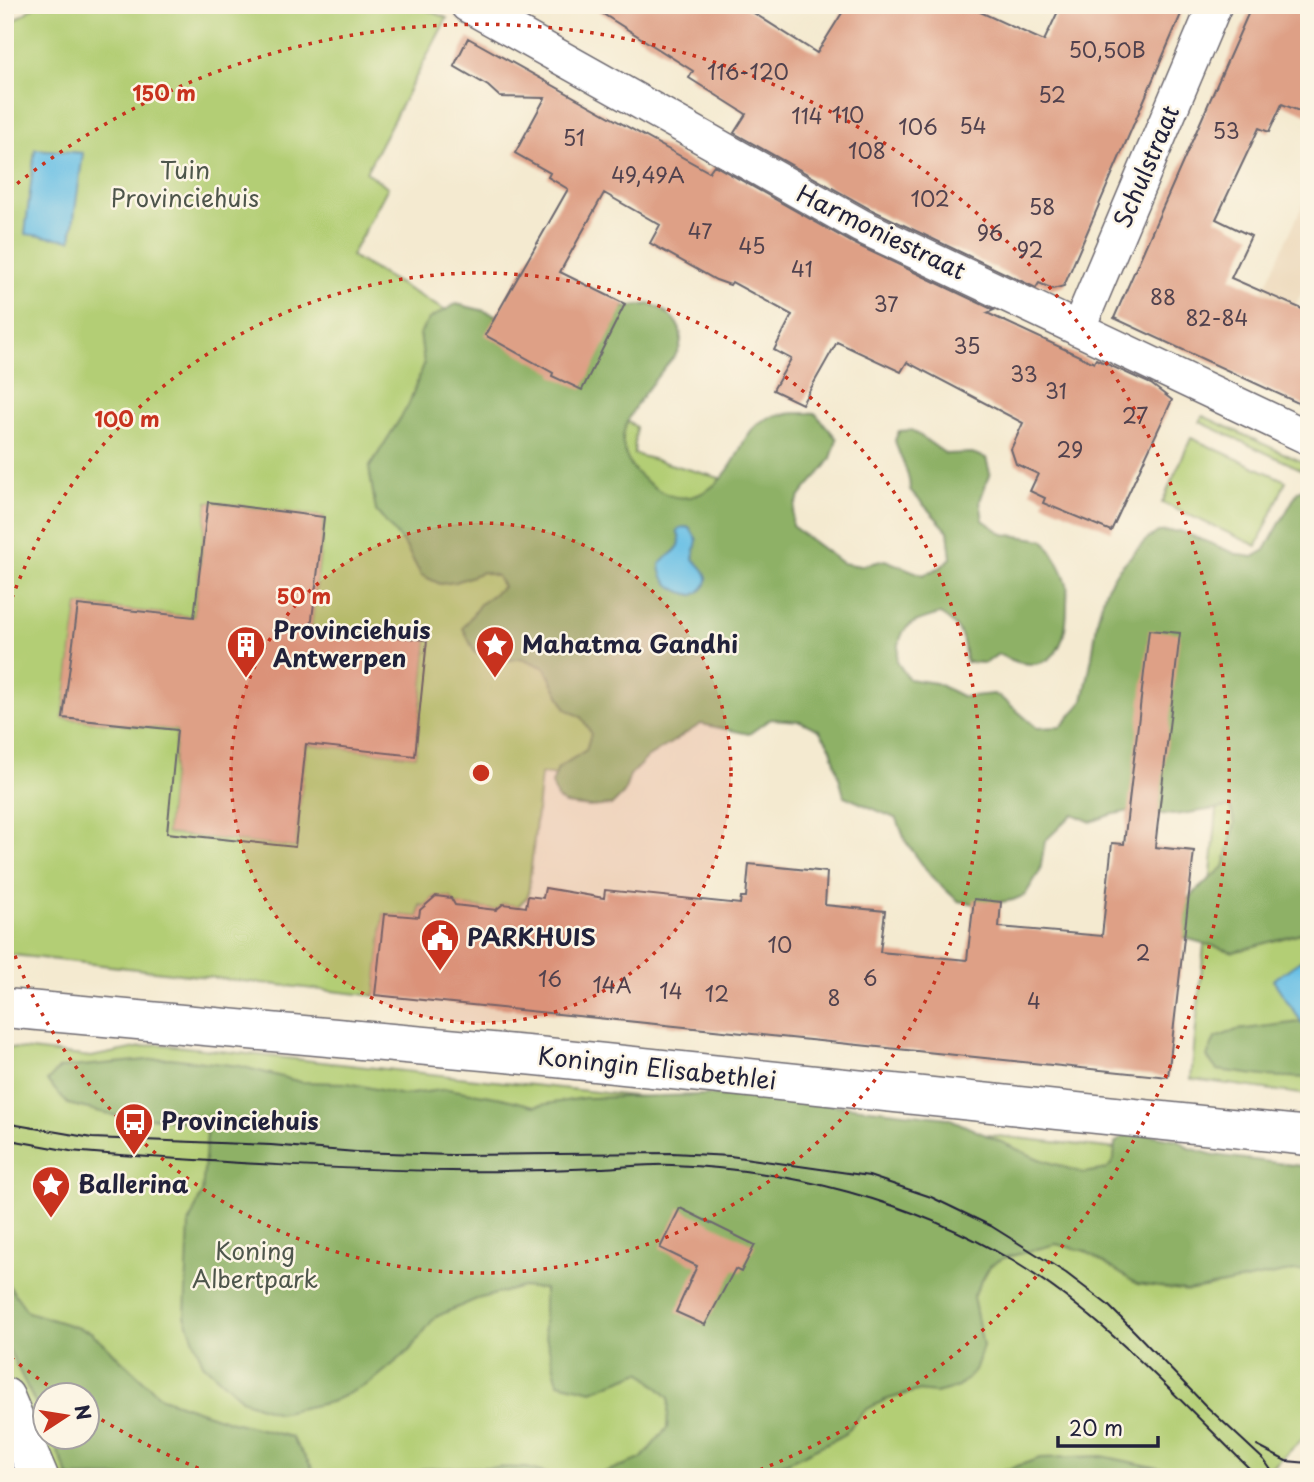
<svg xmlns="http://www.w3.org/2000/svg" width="1314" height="1482" viewBox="0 0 1314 1482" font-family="'Playpen Sans',sans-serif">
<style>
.built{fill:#ecd8ba}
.green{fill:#b3ce74;stroke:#6a7858;stroke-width:2;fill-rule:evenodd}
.forest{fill:#8eb166;stroke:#586a50;stroke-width:2}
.water{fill:#68bfe5;stroke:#457090;stroke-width:2}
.building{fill:#dea086}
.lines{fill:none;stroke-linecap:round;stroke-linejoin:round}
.minor-casing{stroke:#6c686f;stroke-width:36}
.secondary-casing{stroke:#6c686f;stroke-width:41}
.minor{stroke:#fff;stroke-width:33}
.secondary{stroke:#fff;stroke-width:38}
.tram{stroke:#22223b;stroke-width:2}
.ring{fill:none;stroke:#c8321e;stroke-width:3.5;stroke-dasharray:3.5 7}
.labels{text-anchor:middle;stroke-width:5;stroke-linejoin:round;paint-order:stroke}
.number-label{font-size:21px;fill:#51424e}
.street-label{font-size:24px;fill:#22223b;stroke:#fcf5e5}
.park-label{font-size:24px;fill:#4e564c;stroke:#fcf5e5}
.poi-label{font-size:24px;font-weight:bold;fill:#22223b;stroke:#fcf5e5;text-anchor:start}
.centre{fill:#c8321e;stroke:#fcf5e5;stroke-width:3.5}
.ring-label{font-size:21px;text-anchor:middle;font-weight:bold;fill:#c8321e;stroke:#fcf5e5;stroke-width:5;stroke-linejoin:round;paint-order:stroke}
</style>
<rect width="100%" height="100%" fill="#fcf5e5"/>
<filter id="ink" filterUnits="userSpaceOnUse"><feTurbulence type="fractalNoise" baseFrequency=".0143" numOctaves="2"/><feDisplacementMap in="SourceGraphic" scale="14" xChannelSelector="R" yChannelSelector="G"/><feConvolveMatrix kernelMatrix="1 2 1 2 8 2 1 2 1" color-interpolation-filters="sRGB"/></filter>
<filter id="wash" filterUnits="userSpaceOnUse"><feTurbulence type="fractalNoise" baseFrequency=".00686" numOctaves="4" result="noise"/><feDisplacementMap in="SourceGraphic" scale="28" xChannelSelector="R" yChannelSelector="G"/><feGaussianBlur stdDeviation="1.57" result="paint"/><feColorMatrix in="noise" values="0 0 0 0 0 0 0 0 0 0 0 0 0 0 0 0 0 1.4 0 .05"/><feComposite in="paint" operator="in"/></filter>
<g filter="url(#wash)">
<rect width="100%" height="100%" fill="#f4ead0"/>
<path class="built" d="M1309 191V277L1294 308 1262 293Z"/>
<path class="green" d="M36 5H415L447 18 366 172 388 187 351 256 582 390 636 427 634 454 755 488 601 780 541 774 528 896 518 906 503 904 496 910 455 905 451 898 436 896 425 906 420 905 419 917 384 914 375 996 5 954V28ZM208 502 324 517 311 628 427 640 415 756 306 744 295 847 167 833 177 730 63 718 78 605 194 617Z
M1203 416 1309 465V473L1200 422Z
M1191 438 1286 481 1257 546 1162 503Z
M1309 496V1095L1191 1079 1239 585Z
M157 1044 1309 1170V1433L1262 1477H5V1047L91 1057ZM46 1394H88V1436H46Z"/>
<path class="forest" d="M456 304 481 310 510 320 651 304C669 312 687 326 679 349 677 354 670 361 666 366 651 385 620 419 623 444 627 467 639 477 657 489 687 509 715 491 732 464 741 451 744 435 758 424 773 412 797 413 815 413L837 439C835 445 833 454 830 460 814 485 791 494 792 526L842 563 861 566 885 560 923 575 941 567 951 558 948 531 910 490C910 470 899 458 895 440L899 431 912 430 946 454 972 453 986 458 990 473 980 501 983 520 1003 534 1044 540C1053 553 1063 568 1067 584 1068 590 1067 598 1067 605 1067 655 1046 679 998 654L986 663 966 662C964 638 962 627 940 614 905 624 900 625 897 662L909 679 936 683 963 697 994 694 1007 702 1037 728 1061 727 1083 701 1092 657 1098 617 1106 589 1117 571 1145 541 1158 532 1180 531 1239 555 1253 557 1265 550 1298 491 1309 486V926L1304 932 1234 952 1178 936 1177 914 1197 890 1224 867 1235 823 1230 807 1174 815 1150 813 1140 809 1110 815 1091 822 1073 814 1045 841 1040 871 1025 895 1013 900 983 905 958 901 931 876 906 842 897 819 844 796 831 748 819 730 800 721 770 719 749 734 701 724 647 758 630 775 624 793 612 805 590 807 565 804 557 798 552 784 558 768 586 750 591 733 581 717 566 709 545 668 522 658 499 662 475 653 463 628 480 604 503 587 497 576 483 572 456 582 440 584 421 575 405 545 376 511 369 468 408 406 424 364 420 333 429 319Z
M1309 1021V1078L1263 1076 1217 1070 1207 1057 1215 1038 1237 1030Z
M169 1058 240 1066 301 1082 348 1083 403 1095 448 1089 502 1098 534 1106 584 1098 740 1094 948 1118 1039 1159 1083 1173 1107 1169 1114 1160 1115 1143 1130 1131 1179 1140 1189 1148 1214 1155 1309 1167V1270L1285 1272 1188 1291 1137 1284 1085 1251 1056 1244 1004 1258 990 1266 973 1297 983 1346 975 1371 958 1387 936 1393 916 1391 885 1400 865 1410 844 1435 788 1462 743 1477H591L641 1459 667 1428 669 1398 641 1372 592 1391 558 1383 544 1329V1289L523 1287 477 1299 435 1317 410 1350 370 1383 331 1402 278 1413 244 1401 203 1364 185 1316 189 1223 202 1193 207 1134 197 1124 159 1118 117 1116 68 1104 47 1081 60 1068Z
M5 1280 28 1312 91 1332 162 1398 229 1421 291 1437 319 1477H69L51 1437 88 1436V1394H46L45 1423 5 1342Z
M1102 1456 1168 1470 1186 1477H986L1040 1458Z
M474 1467 527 1468 558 1477H413L421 1469Z"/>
<path class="water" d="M35 149 83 153 71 240 25 234Z
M685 527 690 528 697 540 693 559C708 572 715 583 694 595 676 593 660 582 660 564 669 552 687 550 677 531L680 528Z
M1309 955V1033L1273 980Z"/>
<g id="blocks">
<path class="building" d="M589 5H741L817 53 847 5H965L1044 41 1061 5H1185L1064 286 1053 289 1039 283 1036 288 870 209 734 133 746 114 689 78 693 71Z
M1252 5H1309V115L1282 104 1269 132 1259 128 1216 219 1251 236 1231 278 1309 312V408L1114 318Z
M468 38 709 172 714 165 853 243 994 310 987 313 1094 363 1096 359 1151 384 1172 400 1111 531 1043 503 1045 498 1030 491 1038 474 1016 464 1011 449 1023 423 907 362 901 372 837 342 802 404 773 390 791 359 774 350 792 315 732 282 730 285 716 280 650 243 660 225 604 193 560 272 625 304 582 390 552 376 553 373 485 335 568 189 548 177 550 173 515 153 545 98 500 97 488 86 454 66Z
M208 502 324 517 311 628 427 640 415 756 306 744 295 847 167 833 177 730 63 718 78 605 194 617Z
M1149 630 1180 633 1155 847 1194 851 1168 1077 375 995 384 914 419 917 420 910 436 896 451 898 455 905 496 910 503 904 526 907 528 896 543 898 545 888 604 898 605 890 740 904 741 897H746L749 864 827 872 825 905 885 911 880 952 967 960 974 899 1001 902 999 927 1102 936 1112 843 1124 844Z
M680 1208 755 1245 741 1272 735 1269 705 1325 676 1312 697 1266 660 1248Z"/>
</g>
</g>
<g filter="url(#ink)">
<use href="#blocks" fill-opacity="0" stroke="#6c686f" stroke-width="2"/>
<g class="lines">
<g class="minor-casing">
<path id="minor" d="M467 5 861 226 1309 438
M1078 329 1215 5"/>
</g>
<g class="secondary-casing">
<path id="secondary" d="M5 1008 537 1056 1309 1136
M5 1397 39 1477"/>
</g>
<use href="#minor" class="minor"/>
<use href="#secondary" class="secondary"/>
<path class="tram" d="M5 1123 92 1138 271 1145 356 1152 451 1155 672 1153 730 1156 869 1176 931 1197 991 1226 1066 1273 1108 1305 1135 1332 1205 1405 1264 1460 1276 1477
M5 1139 70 1151 107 1154C221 1162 337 1170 452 1171 502 1172 552 1170 603 1168 625 1167 649 1164 672 1165 789 1169 912 1201 1013 1261 1107 1318 1180 1401 1258 1477
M1257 1446 1286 1461 1309 1463"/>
</g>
</g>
<circle cx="481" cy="773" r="250" fill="#c8321e" fill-opacity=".12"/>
<g class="ring">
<circle cx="481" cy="773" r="250"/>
<path d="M5 618A500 500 0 1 1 5 928"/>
<path d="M218 1476A750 750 0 0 1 89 1412M56 1391A750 750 0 0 1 9 1356M9 190A750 750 0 1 1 744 1476"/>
</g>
<defs>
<g id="building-pin" transform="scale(2.0125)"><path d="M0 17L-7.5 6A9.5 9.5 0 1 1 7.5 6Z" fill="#c8321e" stroke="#fcf5e5"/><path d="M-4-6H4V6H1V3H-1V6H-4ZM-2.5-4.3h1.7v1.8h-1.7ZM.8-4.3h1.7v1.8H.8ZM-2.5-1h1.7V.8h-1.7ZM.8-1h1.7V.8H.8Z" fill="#fff"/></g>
<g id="sight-pin" transform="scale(2.0125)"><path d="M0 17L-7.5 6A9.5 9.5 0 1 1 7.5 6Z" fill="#c8321e" stroke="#fcf5e5"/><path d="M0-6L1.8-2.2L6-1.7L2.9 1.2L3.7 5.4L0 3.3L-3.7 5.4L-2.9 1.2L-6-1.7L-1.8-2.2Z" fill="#fff"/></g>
<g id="civic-pin" transform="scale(2.0125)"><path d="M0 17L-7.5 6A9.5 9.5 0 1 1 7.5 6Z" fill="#c8321e" stroke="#fcf5e5"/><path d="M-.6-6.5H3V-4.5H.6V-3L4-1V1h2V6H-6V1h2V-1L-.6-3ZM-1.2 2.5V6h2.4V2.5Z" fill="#fff"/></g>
<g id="bus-pin" transform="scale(2.0125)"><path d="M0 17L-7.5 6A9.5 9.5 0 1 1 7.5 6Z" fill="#c8321e" stroke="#fcf5e5"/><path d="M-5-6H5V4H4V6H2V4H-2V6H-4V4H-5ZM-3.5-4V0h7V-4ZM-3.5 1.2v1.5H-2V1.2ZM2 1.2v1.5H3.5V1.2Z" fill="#fff"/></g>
</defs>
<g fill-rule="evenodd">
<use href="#building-pin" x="246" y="645"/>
<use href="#sight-pin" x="495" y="645"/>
<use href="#civic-pin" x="440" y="938"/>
<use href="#bus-pin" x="134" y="1122"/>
<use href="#sight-pin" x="51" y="1185"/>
</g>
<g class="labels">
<g class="number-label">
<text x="1107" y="58">50,50B</text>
<text x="748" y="80">116-120</text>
<text x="1052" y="103">52</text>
<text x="848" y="123">110</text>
<text x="807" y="124">114</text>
<text x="973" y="134">54</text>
<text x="918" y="135">106</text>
<text x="1226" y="139">53</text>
<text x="574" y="146">51</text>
<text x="867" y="159">108</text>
<text x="648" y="183">49,49A</text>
<text x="930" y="207">102</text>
<text x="1042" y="215">58</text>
<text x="700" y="239">47</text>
<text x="990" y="241">96</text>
<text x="752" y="254">45</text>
<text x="1030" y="258">92</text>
<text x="802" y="277">41</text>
<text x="1163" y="305">88</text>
<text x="886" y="312">37</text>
<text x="1217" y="326">82-84</text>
<text x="967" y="354">35</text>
<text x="1024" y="382">33</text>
<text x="1056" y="399">31</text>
<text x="1135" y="424">27</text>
<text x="1070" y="458">29</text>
<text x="780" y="953">10</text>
<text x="1143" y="961">2</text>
<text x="870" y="986">6</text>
<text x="550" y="987">16</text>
<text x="612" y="993">14A</text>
<text x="671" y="999">14</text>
<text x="717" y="1002">12</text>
<text x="834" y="1006">8</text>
<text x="1034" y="1009">4</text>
</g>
<g class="street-label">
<text transform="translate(1147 167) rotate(-67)" y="8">Schulstraat</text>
<text transform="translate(881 233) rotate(26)" y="8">Harmoniestraat</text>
<text transform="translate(657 1069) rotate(6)" y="8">Koningin Elisabethlei</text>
</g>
<g class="park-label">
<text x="185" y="179">Tuin<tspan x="185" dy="28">Provinciehuis</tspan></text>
<text x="255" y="1260">Koning<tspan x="255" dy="28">Albertpark</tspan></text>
</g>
<g class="poi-label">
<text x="273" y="639">Provinciehuis<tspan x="273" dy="28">Antwerpen</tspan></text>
<text x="522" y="653">Mahatma Gandhi</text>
<text x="467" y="946">PARKHUIS</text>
<text x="161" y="1130">Provinciehuis</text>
<text x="78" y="1193">Ballerina</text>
</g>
</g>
<circle cx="481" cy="773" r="10" class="centre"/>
<g class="ring-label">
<text x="164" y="101">150 m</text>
<text x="127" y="427">100 m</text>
<text x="304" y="604">50 m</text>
</g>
<rect width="1314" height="1482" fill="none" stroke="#fcf5e5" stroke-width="28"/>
<g transform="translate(66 1416) rotate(78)"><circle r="33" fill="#fcf5e5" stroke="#a5a1a1" stroke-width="2"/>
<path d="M0-5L12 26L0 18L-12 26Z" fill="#c8321e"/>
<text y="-10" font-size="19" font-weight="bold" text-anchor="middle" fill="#22223b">N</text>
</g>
<path d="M1058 1436v10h100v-10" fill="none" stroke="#22223b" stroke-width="3.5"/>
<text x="1069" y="1436" font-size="21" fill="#22223b" stroke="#fcf5e5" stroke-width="5" paint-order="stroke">20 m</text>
</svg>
